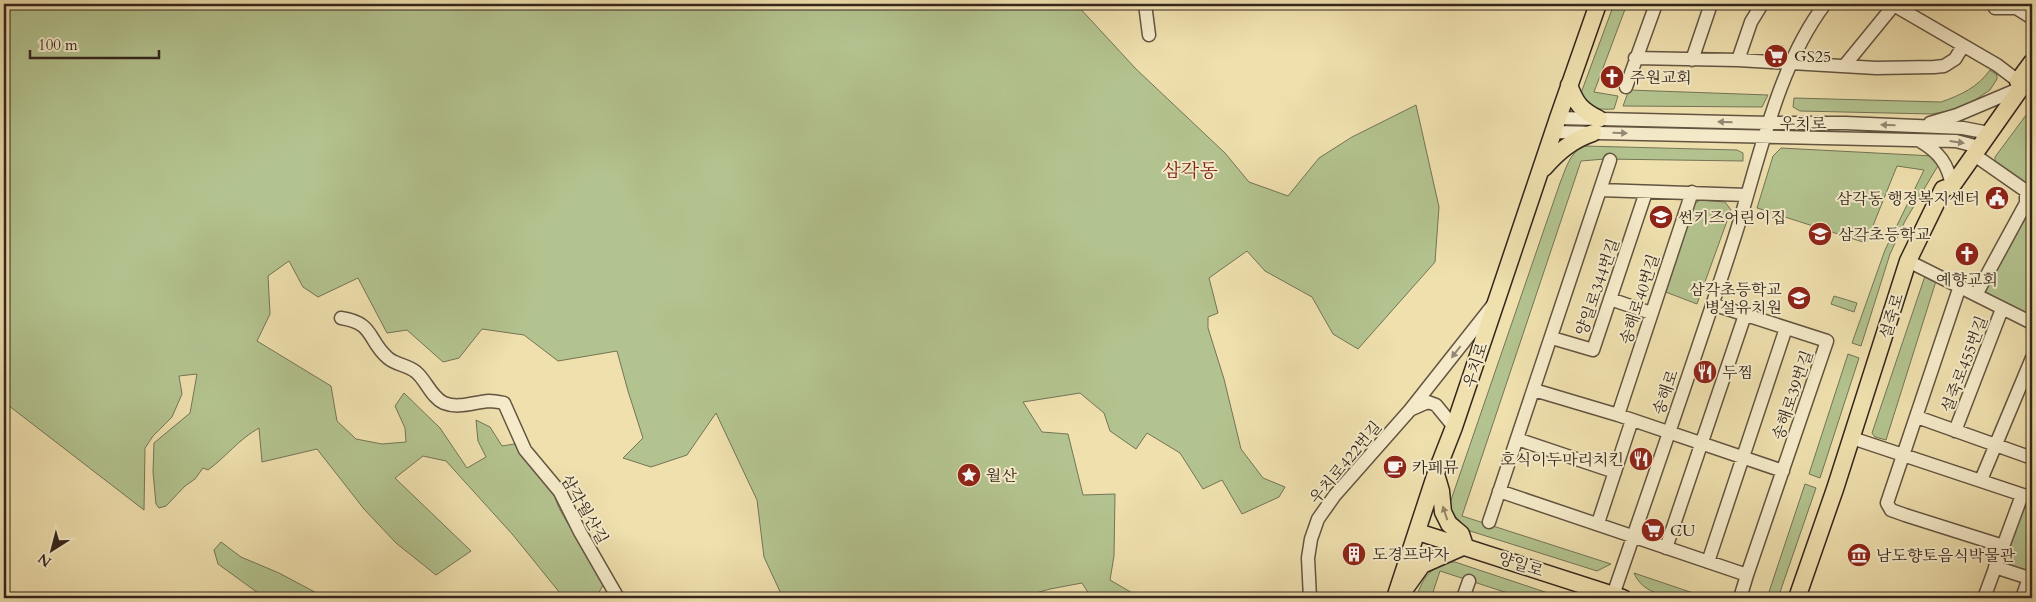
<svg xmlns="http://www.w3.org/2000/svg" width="2036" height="602" viewBox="0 0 2036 602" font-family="Cardo,'Noto Serif KR',serif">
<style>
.green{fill:#b3c38f;stroke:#747456}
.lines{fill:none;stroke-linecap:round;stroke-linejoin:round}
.minor-casing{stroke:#635441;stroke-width:15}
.major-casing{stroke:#34261d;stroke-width:19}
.minor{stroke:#f5ebca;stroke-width:12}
.major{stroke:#efe0ae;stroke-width:16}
.oneway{fill:#948874}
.oneway2{fill:#928366}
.labels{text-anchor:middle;stroke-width:4;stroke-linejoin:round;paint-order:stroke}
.poi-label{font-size:16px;fill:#34261d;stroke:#f5ebca;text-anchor:start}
.street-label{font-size:16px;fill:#34261d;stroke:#f5ebca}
.quarter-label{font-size:19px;fill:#7a1f14;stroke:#f5ebca}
</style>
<rect width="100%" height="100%" fill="#efe0ae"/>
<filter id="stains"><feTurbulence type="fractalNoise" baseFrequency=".004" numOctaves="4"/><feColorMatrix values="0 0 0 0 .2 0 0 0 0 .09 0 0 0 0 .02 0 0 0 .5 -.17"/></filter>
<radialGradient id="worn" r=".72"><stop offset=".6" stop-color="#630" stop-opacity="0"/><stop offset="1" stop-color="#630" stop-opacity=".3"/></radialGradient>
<path class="green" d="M4 4H1076L1136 69 1225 153 1249 182 1288 196 1319 158 1352 137 1416 105 1439 207 1435 262 1358 349 1333 334 1312 297 1265 271 1247 251 1209 278 1218 313 1208 317V328L1224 379 1241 449 1263 478 1285 487 1279 497 1242 514 1222 480 1203 489 1180 453 1147 433 1136 449 1110 431 1104 413 1080 393 1023 402 1042 432 1068 434 1083 495 1115 494 1114 556 1110 580 1141 598H1084L1089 594 1082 583 1050 589 1018 598H783L764 557 757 500 716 413 687 455 651 467 623 458 643 438 628 391 617 351 558 361 524 335 482 329 459 358 443 362 407 330 387 333 358 278 318 297 303 287 289 261 268 276 270 314 257 341 331 386 337 421 356 439 382 444 406 442 405 428 395 406 404 393 440 428 467 468 486 457 478 441 476 420 490 427 502 446 514 444 550 485 559 508 603 585 596 598H564L513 535 446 461 423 456 395 478 471 551 436 575 396 543 364 509 317 449 262 462 259 428C238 440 227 456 208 470L203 468 195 479 185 486 166 506 159 508 156 504 153 472 154 443 190 413 197 374 179 376 182 394 172 417 153 436 145 448 144 510 4 402Z
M1614 4H1627L1594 92 1618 96 1614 109C1599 110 1588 109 1581 93Z
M1990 70 1997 75V79L1990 90 1975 100 1958 109 1932 114 1800 111 1793 107 1794 98 1941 102C1961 95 1978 87 1990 70Z
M1629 90 1768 95 1762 107 1623 106Z
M2032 107V319L1988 296 1985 289 2031 203 1995 164V157Z
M1584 146 1737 150 1743 153V161L1605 159 1581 161 1462 516 1611 564 1597 571 1470 531 1452 513 1450 503 1560 183C1566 169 1569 153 1584 146Z
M1781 148 1933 156 1939 164 1905 221 1890 254 1861 346 1852 343 1885 250 1924 170 1897 166 1866 243 1757 208 1773 156Z
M1700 200 1725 202 1731 210 1697 304 1663 291 1694 204Z
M1925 276 1936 281 1886 440 1875 437 1872 433Z
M1834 296 1857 303 1854 312 1831 304Z
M1848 354 1859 358 1820 478 1809 474Z
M1805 484 1816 488 1778 598H1767Z
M2026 507 2032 509V572L2004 563 2002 559 2020 513Z
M221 542 241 557 279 573 326 598H265L218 564 214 550Z
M1446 562H1455L1563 598H1523L1440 571 1431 598H1416C1423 578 1427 572 1446 562Z
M1634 573 1708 598C1682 598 1645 600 1634 573Z"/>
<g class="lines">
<g class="minor-casing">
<path id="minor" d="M1145 4 1149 35
M1892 4 1997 65 2018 81
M1993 4 1995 8H2016L2032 18
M1635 58 1738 60 1876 68 1934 67 1944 66 1955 59 1963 46
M1692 60 1711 4
M1738 60 1751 22 1762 4
M1845 65 1894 5
M1626 87 1656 4
M1558 118 1769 123H1845L1963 128 1989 133
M1930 123 1957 115 2021 88
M1553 132 1956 141 1979 147
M1920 141C1939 152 1948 164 1952 186
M1973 154 2026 191V203L1976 295
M1600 190 1747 195
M1908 261 2032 323
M1960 286 1887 503 1891 510 1905 515 2003 546
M1610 299 1651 313
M341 318C375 323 367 340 388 358 396 365 408 365 416 372 426 380 431 397 444 403 459 409 474 402 489 401 494 401 499 402 504 403L525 450 560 492 580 532 618 598
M1552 338 1593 350 1646 192
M1534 390 1618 415 1783 471
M1412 409 1428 402 1436 405 1454 427
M1618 415 1692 192
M1917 417 2032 458
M1955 431 2002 309
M1852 438 2032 498
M1517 439 1615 472
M1981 480 2032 358
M1499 491 1747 575 1827 341 1712 304
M1489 522 1610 160
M1598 523 1632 420
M1666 548 1745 315
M1708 562 1786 328
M1995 567 2032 579
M1310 598 1308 558 1311 539 1318 519 1335 495 1410 410 1493 305
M1463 598 1469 581
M1612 598C1653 479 1695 359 1734 239 1758 165 1777 66 1825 4
M1740 598 1747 575
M1984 598 2022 495
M2022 598 2029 578"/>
</g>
<g class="major-casing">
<path id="major" d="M1569 85C1576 104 1581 110 1599 119
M1544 168C1558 152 1572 140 1593 133
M1436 474 1441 491 1443 512 1449 524 1461 534 1465 546
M1418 532 1623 598
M1402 593 1422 565 1465 546
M1395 598 1436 473 1454 427 1558 118 1598 4
M1797 598 1835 489 1908 261 1943 189 1952 186 2021 88 2018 81 2032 62"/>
</g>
<use href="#minor" class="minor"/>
<use href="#major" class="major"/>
</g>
<defs><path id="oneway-solid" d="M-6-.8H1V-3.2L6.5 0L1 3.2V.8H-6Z" transform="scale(1.25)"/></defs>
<g class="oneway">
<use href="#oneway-solid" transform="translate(1725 122) rotate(-179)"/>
<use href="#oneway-solid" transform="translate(1888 125) rotate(-178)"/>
<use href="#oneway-solid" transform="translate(1620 133) rotate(1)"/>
<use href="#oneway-solid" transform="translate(1957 142) rotate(8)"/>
<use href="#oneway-solid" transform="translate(1456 352) rotate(128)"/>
</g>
<use class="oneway2" href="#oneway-solid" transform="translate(1445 513) rotate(-108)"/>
<defs>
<g id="supermarket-disc" transform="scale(1.25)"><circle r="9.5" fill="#8f2418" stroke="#f5ebca"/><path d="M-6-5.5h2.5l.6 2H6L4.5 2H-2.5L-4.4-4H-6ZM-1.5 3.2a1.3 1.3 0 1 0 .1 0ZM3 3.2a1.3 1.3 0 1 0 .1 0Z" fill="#fff"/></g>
<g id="church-disc" transform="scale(1.25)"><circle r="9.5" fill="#8f2418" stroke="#f5ebca"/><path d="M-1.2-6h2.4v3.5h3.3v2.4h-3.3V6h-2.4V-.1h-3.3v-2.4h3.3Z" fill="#fff"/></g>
<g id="civic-disc" transform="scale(1.25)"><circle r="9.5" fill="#8f2418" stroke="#f5ebca"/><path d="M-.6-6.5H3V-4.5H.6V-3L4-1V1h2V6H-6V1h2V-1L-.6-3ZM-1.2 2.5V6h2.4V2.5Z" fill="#fff"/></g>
<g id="school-disc" transform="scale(1.25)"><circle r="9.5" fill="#8f2418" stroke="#f5ebca"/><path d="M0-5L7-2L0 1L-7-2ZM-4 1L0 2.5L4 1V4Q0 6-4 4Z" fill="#fff"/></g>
<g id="restaurant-disc" transform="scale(1.25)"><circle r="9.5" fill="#8f2418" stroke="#f5ebca"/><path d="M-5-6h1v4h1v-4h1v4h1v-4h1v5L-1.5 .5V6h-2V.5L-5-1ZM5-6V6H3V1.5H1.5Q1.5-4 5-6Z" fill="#fff"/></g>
<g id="cafe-disc" transform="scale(1.25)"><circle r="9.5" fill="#8f2418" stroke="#f5ebca"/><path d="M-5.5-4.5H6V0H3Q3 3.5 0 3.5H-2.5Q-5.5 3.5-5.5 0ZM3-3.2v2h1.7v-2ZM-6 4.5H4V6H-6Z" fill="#fff"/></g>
<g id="sight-disc" transform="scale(1.25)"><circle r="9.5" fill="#8f2418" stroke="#f5ebca"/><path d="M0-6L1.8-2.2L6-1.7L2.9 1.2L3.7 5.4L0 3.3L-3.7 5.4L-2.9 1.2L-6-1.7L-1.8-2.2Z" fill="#fff"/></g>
<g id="building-disc" transform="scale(1.25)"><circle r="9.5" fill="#8f2418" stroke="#f5ebca"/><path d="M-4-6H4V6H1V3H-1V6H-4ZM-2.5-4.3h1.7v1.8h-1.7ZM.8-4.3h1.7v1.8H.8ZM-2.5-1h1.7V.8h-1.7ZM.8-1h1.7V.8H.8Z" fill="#fff"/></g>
<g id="museum-disc" transform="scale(1.25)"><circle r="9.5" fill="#8f2418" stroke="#f5ebca"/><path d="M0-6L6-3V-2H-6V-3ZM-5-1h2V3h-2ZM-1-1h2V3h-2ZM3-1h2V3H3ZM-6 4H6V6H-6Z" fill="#fff"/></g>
</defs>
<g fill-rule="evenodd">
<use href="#supermarket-disc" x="1776" y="56"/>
<use href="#church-disc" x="1612" y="77"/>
<use href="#civic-disc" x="1997" y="198"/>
<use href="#school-disc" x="1661" y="217"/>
<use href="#school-disc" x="1820" y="234"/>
<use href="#church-disc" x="1967" y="254"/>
<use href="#school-disc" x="1799" y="298"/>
<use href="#restaurant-disc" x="1705" y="372"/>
<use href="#restaurant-disc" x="1641" y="459"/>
<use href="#cafe-disc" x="1395" y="467"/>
<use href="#sight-disc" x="969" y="475"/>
<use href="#supermarket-disc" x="1653" y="530"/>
<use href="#building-disc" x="1354" y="554"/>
<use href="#museum-disc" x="1859" y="555"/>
</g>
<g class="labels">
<g class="poi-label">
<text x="1794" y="62">GS25</text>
<text x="1630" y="83">주원교회</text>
<text x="1980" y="204" text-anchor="end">삼각동 행정복지센터</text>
<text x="1678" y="223">썬키즈어린이집</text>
<text x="1838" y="240">삼각초등학교</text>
<text x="1967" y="285" text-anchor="middle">예향교회</text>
<text x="1782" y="295" text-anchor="end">삼각초등학교<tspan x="1782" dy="18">병설유치원</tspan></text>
<text x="1722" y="378">두찜</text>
<text x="1624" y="465" text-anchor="end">호식이두마리치킨</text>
<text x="1412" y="473">카페뮤</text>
<text x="986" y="481">월산</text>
<text x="1670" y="536">CU</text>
<text x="1372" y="560">도경프라자</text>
<text x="1876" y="561">남도향토음식박물관</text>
</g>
<g class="street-label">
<text x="1803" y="129">우치로</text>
<text transform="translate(1597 287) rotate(-71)" y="6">양일로344번길</text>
<text transform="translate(1639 299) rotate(-72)" y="6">송해로40번길</text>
<text transform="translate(1891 316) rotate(-73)" y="6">설죽로</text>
<text transform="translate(1964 364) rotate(-69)" y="6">설죽로455번길</text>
<text transform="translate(1475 365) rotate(-72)" y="6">우치로</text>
<text transform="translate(1665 392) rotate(-71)" y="6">송해로</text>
<text transform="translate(1792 395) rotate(-71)" y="6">송해로39번길</text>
<text transform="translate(1345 462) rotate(-50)" y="6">우치로422번길</text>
<text transform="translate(585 509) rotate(60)" y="6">삼각월산길</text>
<text transform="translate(1521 564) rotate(18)" y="6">양일로</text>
</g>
<g class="quarter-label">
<text x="1190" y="177">삼각동</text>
</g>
</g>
<rect width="2036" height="602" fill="none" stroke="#efe0ae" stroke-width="20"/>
<rect x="5" y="5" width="2026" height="592" fill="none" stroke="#34261d" stroke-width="2.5"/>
<rect x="10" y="10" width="2016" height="582" fill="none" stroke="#34261d"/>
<g transform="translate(52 550) rotate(216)" stroke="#f5ebca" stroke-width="4" paint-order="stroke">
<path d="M0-4L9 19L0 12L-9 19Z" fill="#34261d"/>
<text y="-8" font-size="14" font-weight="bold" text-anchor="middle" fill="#34261d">N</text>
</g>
<path d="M30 50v8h129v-8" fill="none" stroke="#34261d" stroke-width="2.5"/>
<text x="38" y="50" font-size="15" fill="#34261d" stroke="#f5ebca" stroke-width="4" paint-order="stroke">100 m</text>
<rect width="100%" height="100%" filter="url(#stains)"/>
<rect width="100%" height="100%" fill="url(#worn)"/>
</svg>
